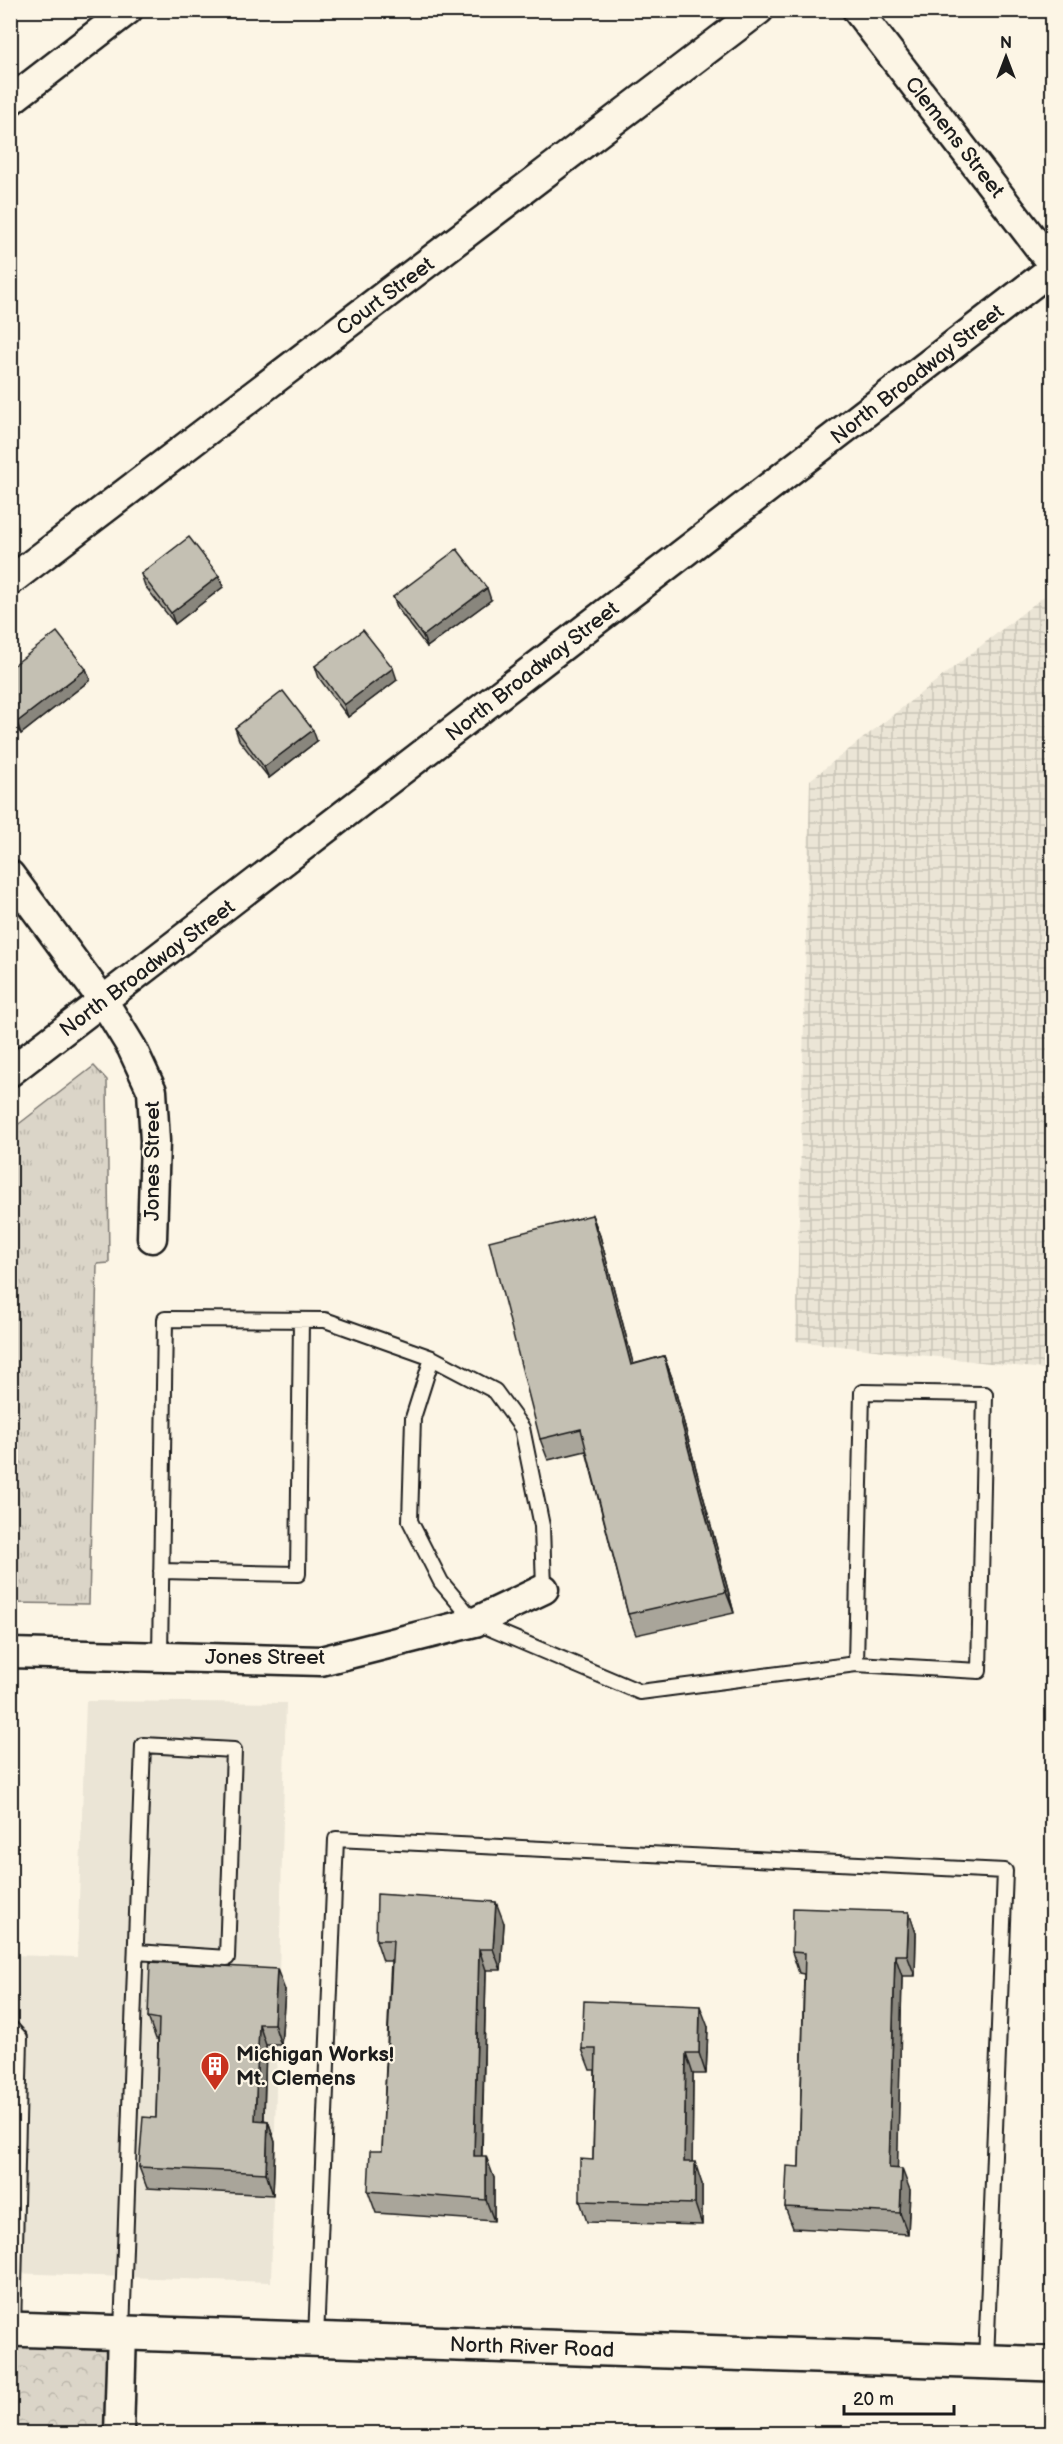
<svg xmlns="http://www.w3.org/2000/svg" width="1063" height="2444" viewBox="0 0 1063 2444" font-family="'Balsamiq Sans',sans-serif">
<style>
.built{fill:#ebe5d6}
.industrial{fill:url(#industrial-grid)}
.grass{fill:url(#grass-tufts);stroke:#7c7872;stroke-width:1.5}
.park{fill:url(#park-crowns);stroke:#7c7872;stroke-width:1.5}
.lines{fill:none;stroke-linecap:round;stroke-linejoin:round}
.service-casing{stroke:#1c1c1c;stroke-width:18}
.minor-casing{stroke:#1c1c1c;stroke-width:33}
.tertiary-casing{stroke:#1c1c1c;stroke-width:38}
.service{stroke:#fcf5e5;stroke-width:14}
.minor{stroke:#fcf5e5;stroke-width:28}
.tertiary{stroke:#fcf5e5;stroke-width:33}
.wall{fill:#a9a59a;stroke:#1c1c1c;stroke-width:1.5}
.shaded-wall{fill:#89867d;stroke:#1c1c1c;stroke-width:1.5}
.building{fill:#c4c0b3;stroke:#1c1c1c;stroke-width:1.5}
.labels{text-anchor:middle;stroke-width:4.5;stroke-linejoin:round;paint-order:stroke}
.street-label{font-size:21px;fill:#1c1c1c;stroke:#fcf5e5}
.poi-label{font-size:21px;font-weight:bold;fill:#1c1c1c;stroke:#fcf5e5;text-anchor:start}
</style>
<defs>
<pattern id="industrial-grid" width="8" height="8" patternUnits="userSpaceOnUse" patternTransform="scale(1.5)"><rect width="8" height="8" fill="#ebe5d6"/><path d="M0 4h8M4 0v8" fill="none" stroke="#c9c4b7"/></pattern>
<pattern id="grass-tufts" width="24" height="20" patternUnits="userSpaceOnUse" patternTransform="scale(1.5)"><rect width="24" height="20" fill="#dbd5c8"/><path d="M3 7l-1-3M5 7V3M7 7l1-3M15 17l-1-3M17 17v-4M19 17l1-3" fill="none" stroke="#bbb6ab"/></pattern>
<pattern id="park-crowns" width="20" height="18" patternUnits="userSpaceOnUse" patternTransform="scale(1.5)"><rect width="20" height="18" fill="#dbd5c8"/><path d="M2 6a3 3 0 1 1 6 0M12 15a3 3 0 1 1 6 0" fill="none" stroke="#bbb6ab"/></pattern>
</defs>
<rect width="100%" height="100%" fill="#fcf5e5"/>
<filter id="ink" filterUnits="userSpaceOnUse"><feTurbulence type="fractalNoise" baseFrequency=".0167" numOctaves="2"/><feDisplacementMap in="SourceGraphic" scale="12" xChannelSelector="R" yChannelSelector="G"/><feConvolveMatrix kernelMatrix="1 2 1 2 8 2 1 2 1" color-interpolation-filters="sRGB"/></filter>
<g filter="url(#ink)">
<path class="built" d="M86 1701 286 1703 271 2282 11 2273V1955L77 1957Z"/>
<path class="industrial" d="M1052 590V1370L796 1341 810 780Z"/>
<path class="grass" d="M94 1066 107 1080 109 1263 97 1264 89 1604 11 1603V1130Z"/>
<path class="park" d="M11 2328 122 2332 120 2433 11 2434Z"/>
<g class="lines">
<g class="service-casing">
<path id="service" d="M432 1358 413 1418 410 1521 441 1582 475 1622 640 1692 856 1664 979 1671 985 1394 862 1392 856 1664
M161 1571 298 1574 301 1320
M160 1656 165 1319 325 1320 432 1358 495 1391 522 1428 542 1526 544 1589
M10 2027 20 2038 13 2329
M122 2332 143 1745 234 1750 227 1958 136 1952
M316 2339 336 1839 1005 1871 986 2361"/>
</g>
<g class="minor-casing">
<path id="minor" d="M857 10 1052 264
M10 101 128 10
M10 581 759 10
M10 875 104 1002 132 1048 152 1091 155 1141 152 1238
M10 1072 1052 269
M10 1653 321 1661 475 1622 544 1589
M119 2434 122 2332"/>
</g>
<g class="tertiary-casing">
<path id="tertiary" d="M10 2329 1052 2364"/>
</g>
<use href="#service" class="service"/>
<use href="#minor" class="minor"/>
<use href="#tertiary" class="tertiary"/>
</g>
<path class="wall" d="M141 574 219 576 223 587 175 624 145 586Z
M393 597 491 600 427 647 398 609Z
M315 666 397 680 348 717 319 678Z
M10 668 86 669 90 680 21 734 10 720Z
M235 728 317 741 269 778 239 740Z
M592 1215 600 1236 633 1364 664 1356 672 1378 734 1613 636 1635 628 1614 586 1451 548 1460 540 1439Z
M909 1912 916 1933 915 1976H902L897 2168 910 2190 908 2234 793 2228 785 2207 799 2167 804 1974 799 1973 792 1952Z
M504 1923 501 1970H486L482 2156 494 2178V2221L376 2213 368 2191 382 2151 391 1961H383L376 1940Z
M285 1990 281 2045H266L264 2120 268 2121 275 2142 273 2195 147 2188 139 2167 156 2118 158 2039H156L148 2017Z
M708 2027 706 2074H693L692 2162 702 2184V2225L587 2222 580 2201 593 2160 595 2070H590L582 2049Z"/>
<path class="shaded-wall" d="M219 576 223 587 175 624 171 613Z
M487 588 491 600 427 647 423 636Z
M393 668 397 680 348 717 344 705Z
M86 669 90 680 21 734 17 722Z
M313 730 317 741 269 778 264 767Z
M592 1215 600 1236 639 1386 631 1365Z
M664 1356 672 1378 734 1613 726 1592Z
M496 1902 504 1923 501 1970 493 1949Z
M909 1912 916 1933 915 1976 907 1955Z
M479 1949 486 1970 481 2177 474 2156Z
M895 1955 902 1976 897 2189 889 2168Z
M277 1969 285 1990 281 2045 274 2024Z
M700 2006 708 2027 706 2074 699 2053Z
M259 2024 266 2045 263 2141 255 2120Z
M686 2053 693 2074 692 2184 684 2162Z
M268 2121 275 2142 273 2195 266 2173Z
M486 2156 494 2178V2221L486 2200Z
M695 2162 702 2184V2225L695 2204Z
M902 2169 910 2190 908 2234 900 2213Z"/>
<path class="building" d="M189 537 219 576 171 613 141 574Z
M457 549 487 588 423 636 393 597Z
M363 630 393 668 344 705 315 666Z
M57 632 86 669 17 722 10 714V668Z
M283 691 313 730 264 767 235 728Z
M592 1215 631 1365 664 1356 726 1592 628 1614 581 1429 540 1439 489 1241Z
M377 1894 496 1902 493 1949H479L474 2156H486V2200L368 2191 370 2151H382L393 1940H376Z
M793 1908 909 1912 907 1955H895L889 2168 902 2169 900 2213 785 2207 787 2166 799 2167 805 1953 792 1952Z
M150 1962 277 1969 274 2024H259L255 2120 268 2121 266 2173 139 2167 143 2117 156 2118 159 2019 148 2017Z
M584 2001 700 2006 699 2053H686L684 2162H695V2204L580 2201V2159L593 2160 596 2049H582Z"/>
</g>
<defs>
<g id="building-pin" transform="scale(1.5)"><path d="M0 17L-7.5 6A9.5 9.5 0 1 1 7.5 6Z" fill="#c8321e" stroke="#fcf5e5"/><path d="M-4-6H4V6H1V3H-1V6H-4ZM-2.5-4.3h1.7v1.8h-1.7ZM.8-4.3h1.7v1.8H.8ZM-2.5-1h1.7V.8h-1.7ZM.8-1h1.7V.8H.8Z" fill="#fff"/></g>
</defs>
<g fill-rule="evenodd">
<use href="#building-pin" x="215" y="2066"/>
</g>
<g class="labels">
<g class="street-label">
<text transform="translate(955 137) rotate(52)" y="7">Clemens Street</text>
<text transform="translate(385 296) rotate(-37)" y="7">Court Street</text>
<text transform="translate(917 374) rotate(-38)" y="7">North Broadway Street</text>
<text transform="translate(532 671) rotate(-38)" y="7">North Broadway Street</text>
<text transform="translate(147 968) rotate(-37)" y="7">North Broadway Street</text>
<text transform="translate(152 1161) rotate(-90)" y="7">Jones Street</text>
<text x="265" y="1664">Jones Street</text>
<text transform="translate(532 2347) rotate(2)" y="7">North River Road</text>
</g>
<g class="poi-label">
<text x="236" y="2061">Michigan Works!<tspan x="236" dy="24">Mt. Clemens</tspan></text>
</g>
</g>
<rect width="1063" height="2444" fill="none" stroke="#fcf5e5" stroke-width="36"/>
<rect x="18" y="18" width="1027" height="2408" fill="none" stroke="#1c1c1c" stroke-width="2" filter="url(#ink)"/>
<g transform="translate(1006 57)" stroke="#fcf5e5" stroke-width="4.5" paint-order="stroke">
<path d="M0-4.5L10 22L0 15L-10 22Z" fill="#1c1c1c"/>
<text y="-9" font-size="16" font-weight="bold" text-anchor="middle" fill="#1c1c1c">N</text>
</g>
<path d="M844 2405v9h110v-9" fill="none" stroke="#1c1c1c" stroke-width="3"/>
<text x="853" y="2405" font-size="18" fill="#1c1c1c" stroke="#fcf5e5" stroke-width="4.5" paint-order="stroke">20 m</text>
</svg>
